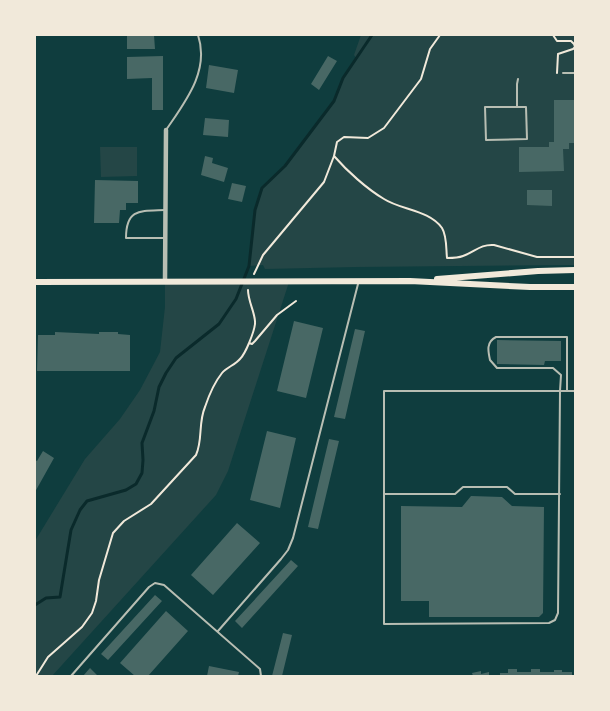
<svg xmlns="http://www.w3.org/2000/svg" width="610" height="711" viewBox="0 0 610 711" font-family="'Noto Sans',sans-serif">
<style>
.green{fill:#244646}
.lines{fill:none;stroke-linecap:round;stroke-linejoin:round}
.stream{stroke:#0a2a2b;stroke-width:3}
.building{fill:#486865}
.path{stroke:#f1e9da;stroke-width:2}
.service{stroke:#b8beb3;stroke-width:2}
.minor{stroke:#b8beb3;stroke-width:4.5}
.primary{stroke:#f1e9da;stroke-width:6}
</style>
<rect width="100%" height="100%" fill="#0f3d3e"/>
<path class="green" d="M361 35H575V265L356 267 265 269 263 265 249 266 255 210 262 188 285 166 334 101 343 78 357 59 354 55Z
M100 147H137V176L101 177Z
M165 281 289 282 228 471 216 495 52 676H35V541L85 459 120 419 140 390 160 352 165 307Z"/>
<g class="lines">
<path class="stream" d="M35 605 46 598 60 597 71 530 80 510 87 501 126 490 136 484 142 473 143 460 142 443 154 411 159 387 166 373 176 358 219 324 236 299 249 266 255 210 262 188 285 166 334 101 343 78 372 35"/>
</g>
<path class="building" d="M152 35H154L155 49H127V36Z
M163 56V110H152V78L127 79V57Z
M328 56 337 61 319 90 311 84Z
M209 65 238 70 234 93 206 88Z
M554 100H575V143H569V149H563L564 171 519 172V147H549V142H554Z
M205 118 229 120 228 137 203 135Z
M205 156 213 158 212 163 228 168 224 182 201 175Z
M95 180 138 181V203H126V210H120L119 223H94Z
M232 183 246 186 242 202 228 199Z
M527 190H552V206L527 205Z
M294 321 323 328 306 398 277 391Z
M355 329 365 331 345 419 334 417Z
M55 332 99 334V332H118V334L130 335V371H37L38 335H55Z
M497 340 561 341V361H545L544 365 497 364Z
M267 431 296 438 280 508 250 500Z
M329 439 339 441 318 529 308 527Z
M43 451 54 458 35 492V460L37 461Z
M471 496 502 497 512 506 544 507 543 613 539 617H429V601H401V506L462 507Z
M237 523 260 543 213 595 191 575Z
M291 560 298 566 242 628 235 621Z
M155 595 162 601 108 660 101 654Z
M166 611 188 631 148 676H135L120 663Z
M283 633 292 635 282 676H272Z
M209 666 239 672 238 676H207Z
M90 668 97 675 96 676H83Z
M508 669H517V672H531V669H540V672H554V670H562V672H572V676H500V673H508Z
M481 671V674L489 672V676H473L472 673Z"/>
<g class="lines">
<path class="path" d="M553 35 557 41H571L574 44 575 47 573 49 558 54 557 73
M334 156C347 171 367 189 384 199 401 210 429 210 442 228 447 236 446 249 447 258 452 258 458 258 463 256 475 252 480 244 494 245L537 257H575
M254 274 263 255 324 182 334 156 337 142 344 137 368 138 384 128 421 79 430 49 440 35
M249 343 252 344 255 341 277 315 296 301
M36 676 48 657 82 627 92 613 96 601 99 580 113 533 124 521 151 504 196 455C203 440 198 423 205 407 209 395 214 383 222 373 227 367 235 365 240 359 246 353 254 332 255 324 256 314 248 302 248 290"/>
<path class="service" d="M563 73H575
M485 107H526L527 139 486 140Z
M517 107V84L518 79
M166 130C185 102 210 71 198 35
M165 238H126C126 208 141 211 165 210
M567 391V337H496C486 342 488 351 490 360L497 368H553L561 375 560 391 558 613 555 620 549 623 384 624V391H538C550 391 563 391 575 391
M384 494H455L463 487H507L515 494H560
M218 631 281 559 288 550 293 538 358 284
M71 676 149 587 155 583 164 585 260 669 261 676"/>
<path class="minor" d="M165 281 166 130"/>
<path class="primary" d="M437 279 538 271 575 270
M35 282 410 281 530 287H575"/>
</g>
<rect width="610" height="711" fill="none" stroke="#f1e9da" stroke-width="72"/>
</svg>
